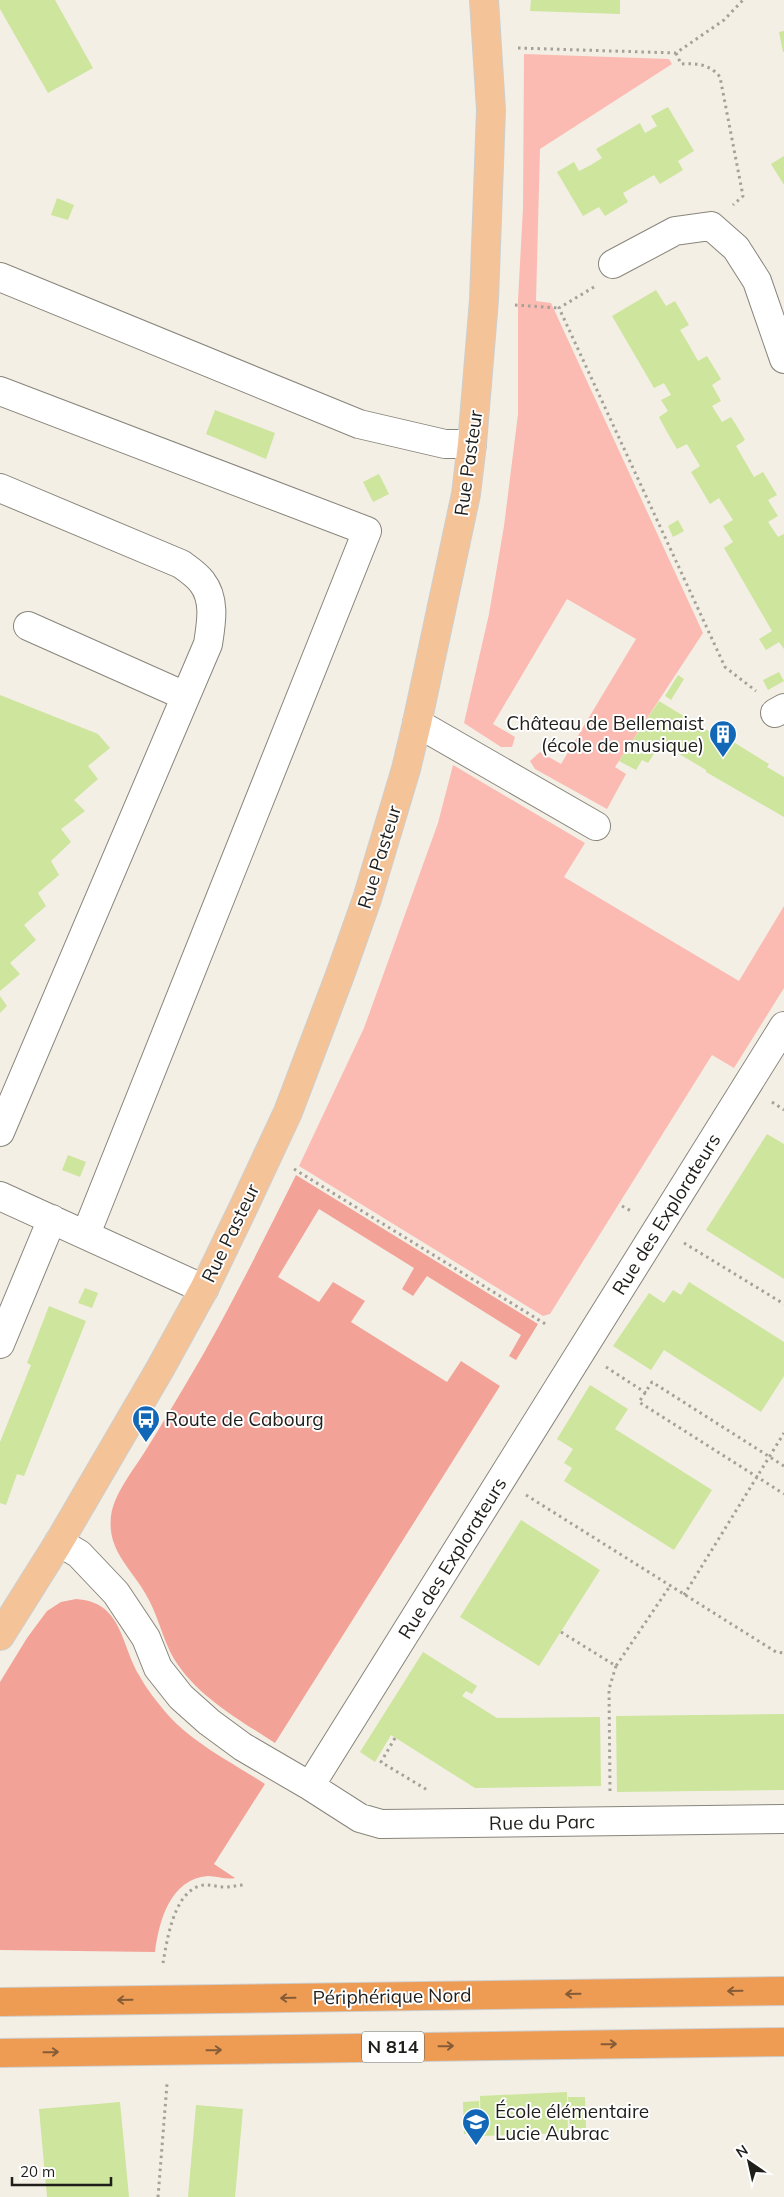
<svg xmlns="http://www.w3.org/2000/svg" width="784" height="2197" viewBox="0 0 784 2197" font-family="Mulish,sans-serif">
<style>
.green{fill:#fbbbb2}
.forest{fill:#f3a298}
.building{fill:#cde59c}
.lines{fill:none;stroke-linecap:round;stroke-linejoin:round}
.minor-casing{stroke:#88857b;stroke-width:30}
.major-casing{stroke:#cececd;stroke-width:30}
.highway-casing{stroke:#cececd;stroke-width:30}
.path{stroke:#a4a199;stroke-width:3;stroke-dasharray:2.5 4;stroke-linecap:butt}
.minor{stroke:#fff;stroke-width:28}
.major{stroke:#f5c398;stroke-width:28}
.highway{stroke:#ee9b54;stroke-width:28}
.oneway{stroke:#865c37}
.labels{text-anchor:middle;stroke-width:4;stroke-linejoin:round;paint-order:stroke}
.shield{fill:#fff;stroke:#62625f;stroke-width:1}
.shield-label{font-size:18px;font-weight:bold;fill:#1f1e1a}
.street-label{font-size:19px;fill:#1f1e1a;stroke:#fff}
.poi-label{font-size:19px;fill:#1f1e1a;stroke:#fff;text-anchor:start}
</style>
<rect width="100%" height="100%" fill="#f3efe5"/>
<path class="green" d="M524 54 669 59 672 64 540 149 536 301 551 303 703 633 615 767 626 774 607 809 535 769 530 761 540 752 561 764 636 639 567 599 493 724 515 737 512 747H501L464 723 489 614 504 526 518 414V300L523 208Z
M453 765 585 843 564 877 739 981 784 906V988L734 1068 712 1055 550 1314 543 1316 299 1166 364 1028 438 823Z"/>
<path class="forest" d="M296 1175 538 1324 516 1360 509 1356 521 1335 427 1276 413 1296 402 1289 414 1268 319 1209 278 1277 319 1302 333 1282 365 1301 351 1322 447 1382 461 1361 500 1386 275 1743C238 1719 198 1697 174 1659 162 1638 158 1614 145 1593 130 1567 107 1550 111 1516 114 1494 132 1472 144 1453 159 1429 173 1406 187 1382 227 1315 261 1245 296 1175Z
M76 1599C122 1602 120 1642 139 1675 147 1690 158 1703 168 1715 194 1744 233 1763 265 1784L214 1864 235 1878C226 1880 217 1876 208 1876 170 1879 159 1921 155 1952L0 1950V1682L27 1638 47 1611 61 1602Z"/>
<path class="building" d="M0 0H55L93 68 48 93 0 9Z
M531 0H620V14L530 11Z
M784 31V52H783L779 32Z
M668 107 694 151 678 161 683 170 660 184 654 175 623 193 628 202 605 216 599 207 583 216 557 172 574 162 579 171 591 165 602 158 596 149 640 123 645 133 657 126 651 116Z
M784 156V185L771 164Z
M57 198 74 205 68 220 51 215Z
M656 290 666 306 675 301 689 325 680 330 689 345 698 361 707 356 721 379 712 385 721 401 712 406 722 422 731 417 738 428 745 440 736 446 754 477 763 472 777 495 768 500 778 516 768 522 778 537 784 534V649L779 642 766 650 759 639 772 631 724 548 733 542 723 526 733 520 719 498 710 504 691 472 700 466 687 444 677 449 667 432 659 417 668 411 661 400 671 395 664 383 654 388 612 316Z
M215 410 275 433 266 459 206 434Z
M379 474 389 494 373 502 363 482Z
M678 520 684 531 673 537 668 526Z
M779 672 784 681 768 690 763 680Z
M678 675 684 679 671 700 665 696Z
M0 695 98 734 110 748 88 766 98 779 74 800 85 811 61 829 71 842 51 861 59 875 38 893 46 906 24 925 36 940 10 963 20 974 0 991Z
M659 701 725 741 727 738 769 764 767 767 784 777V817L706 772V770L661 743 648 763 642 760 636 770 619 761Z
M0 996 7 1006 0 1013Z
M767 1134 784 1144V1279L706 1230Z
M68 1155 86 1162 80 1177 62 1170Z
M689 1282 784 1342V1376L761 1412 664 1350 651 1370 613 1346 649 1293 664 1303 673 1290 681 1295Z
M85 1288 98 1293 92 1308 78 1303Z
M49 1306 86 1321 24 1476 17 1474 6 1505 0 1503V1442L31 1365 27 1363Z
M590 1385 628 1409 615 1429 712 1490 674 1550 564 1481 572 1468 564 1463 573 1449 557 1439Z
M521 1520 600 1570 539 1666 460 1617Z
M423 1652 477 1686 472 1694 466 1691 462 1696 497 1718 600 1717 601 1786 475 1788 391 1735 375 1762 360 1752Z
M784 1714V1790L617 1792 616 1716Z
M567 2092 568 2133 481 2136 480 2096Z
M568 2097H585L586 2128 570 2129Z
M479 2101 480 2133 464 2134 463 2102Z
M120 2102 129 2197H47L39 2109Z
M196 2105 243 2109 235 2197H188Z"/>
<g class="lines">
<g class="minor-casing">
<path id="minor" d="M613 264 675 231 711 226 736 248 757 281 784 359
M0 277 359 424 445 444H472
M0 391 367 531 86 1234
M0 488 181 564C188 569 197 575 202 582 216 600 211 624 208 644L0 1132
M28 626 185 696
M775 713 784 708
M417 723 596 826
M0 1196 204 1289
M0 1344 52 1219
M59 1542 79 1554 116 1593 146 1638 158 1668 181 1697 209 1722 243 1747 310 1786 784 1026
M310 1786 360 1818 381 1824 784 1819"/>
</g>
<g class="major-casing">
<path id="major" d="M0 1636 59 1542 160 1369 204 1289 245 1204 288 1112 340 975 367 899 406 769 417 723 466 494 472 444 484 300 491 110 484 0"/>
</g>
<g class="highway-casing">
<path id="highway" d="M0 2002 784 1991
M0 2053 784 2042"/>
</g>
<path class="path" d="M518 48 676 53 724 20 743 0
M676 53 681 64C696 63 710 64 720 77L743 196 733 205
M594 287 559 308 725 667 756 691
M515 305 559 308
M772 1102 784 1110
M294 1169 547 1325
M622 1206 633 1212
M684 1243 784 1304
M606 1367 646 1393
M784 1466 652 1382 639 1402 784 1494
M526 1495 776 1652 784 1653
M684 1595 784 1433
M561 1632 616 1666 670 1586
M395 1738 381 1762 429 1791
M610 1791 609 1689 616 1666
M163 1963C167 1941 173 1895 199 1886 208 1883 216 1887 225 1887 232 1887 238 1885 245 1885
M158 2197 167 2084"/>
<use href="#minor" class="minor"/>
<use href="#major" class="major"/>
<use href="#highway" class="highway"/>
</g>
<defs><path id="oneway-shaft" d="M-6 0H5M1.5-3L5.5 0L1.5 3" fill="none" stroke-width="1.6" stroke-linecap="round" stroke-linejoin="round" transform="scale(1.25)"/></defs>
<g class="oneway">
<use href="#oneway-shaft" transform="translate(735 1991) rotate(179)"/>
<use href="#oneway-shaft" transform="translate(573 1994) rotate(179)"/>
<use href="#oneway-shaft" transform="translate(288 1998) rotate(179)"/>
<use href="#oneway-shaft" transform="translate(125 2000) rotate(179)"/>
<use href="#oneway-shaft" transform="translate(609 2044) rotate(-1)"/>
<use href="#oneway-shaft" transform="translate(446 2046) rotate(-1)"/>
<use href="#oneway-shaft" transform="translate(214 2050) rotate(-1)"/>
<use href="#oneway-shaft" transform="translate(51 2052) rotate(-1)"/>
</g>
<defs>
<g id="building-pin" transform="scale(1.4375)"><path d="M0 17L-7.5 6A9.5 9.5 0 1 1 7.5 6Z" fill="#1268b6" stroke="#fff"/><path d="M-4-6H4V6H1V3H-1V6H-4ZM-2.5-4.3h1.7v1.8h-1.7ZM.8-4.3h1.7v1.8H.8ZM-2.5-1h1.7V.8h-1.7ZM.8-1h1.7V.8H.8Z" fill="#fff"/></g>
<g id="bus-pin" transform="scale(1.4375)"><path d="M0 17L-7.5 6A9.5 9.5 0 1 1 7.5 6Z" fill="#1268b6" stroke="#fff"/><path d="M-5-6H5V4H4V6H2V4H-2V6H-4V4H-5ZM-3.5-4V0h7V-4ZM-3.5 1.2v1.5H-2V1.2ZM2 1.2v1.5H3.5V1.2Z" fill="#fff"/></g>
<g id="school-pin" transform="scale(1.4375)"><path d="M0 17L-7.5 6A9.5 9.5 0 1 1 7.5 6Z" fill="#1268b6" stroke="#fff"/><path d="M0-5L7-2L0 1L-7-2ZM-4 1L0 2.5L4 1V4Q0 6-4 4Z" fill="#fff"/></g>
</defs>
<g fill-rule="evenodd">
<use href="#building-pin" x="723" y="734"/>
<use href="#bus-pin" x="146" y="1419"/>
<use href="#school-pin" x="476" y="2122"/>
</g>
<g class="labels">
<rect class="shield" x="362" y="2031.5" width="62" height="31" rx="4"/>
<g class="shield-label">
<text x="393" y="2053">N 814</text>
</g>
<g class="street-label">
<text transform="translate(468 463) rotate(-82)" y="7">Rue Pasteur</text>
<text transform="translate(379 857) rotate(-73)" y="7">Rue Pasteur</text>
<text transform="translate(666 1214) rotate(-58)" y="7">Rue des Explorateurs</text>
<text transform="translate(230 1233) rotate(-64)" y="7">Rue Pasteur</text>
<text transform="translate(452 1558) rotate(-58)" y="7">Rue des Explorateurs</text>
<text transform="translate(542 1822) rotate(-1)" y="7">Rue du Parc</text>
<text transform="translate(392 1996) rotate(-1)" y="7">Périphérique Nord</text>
</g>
<g class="poi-label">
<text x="704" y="730" text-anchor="end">Château de Bellemaist<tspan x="704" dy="22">(école de musique)</tspan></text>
<text x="165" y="1426">Route de Cabourg</text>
<text x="495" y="2118">École élémentaire<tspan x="495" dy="22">Lucie Aubrac</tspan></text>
</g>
</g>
<g transform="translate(749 2162) rotate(326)" stroke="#ffffff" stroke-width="4" paint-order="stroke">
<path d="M0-4L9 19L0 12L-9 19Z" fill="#1f1e1a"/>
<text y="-8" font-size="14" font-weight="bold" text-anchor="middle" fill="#1f1e1a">N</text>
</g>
<path d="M12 2177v8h99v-8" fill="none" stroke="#1f1e1a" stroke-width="2.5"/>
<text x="20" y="2177" font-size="15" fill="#1f1e1a" stroke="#ffffff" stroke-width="4" paint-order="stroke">20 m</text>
</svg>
